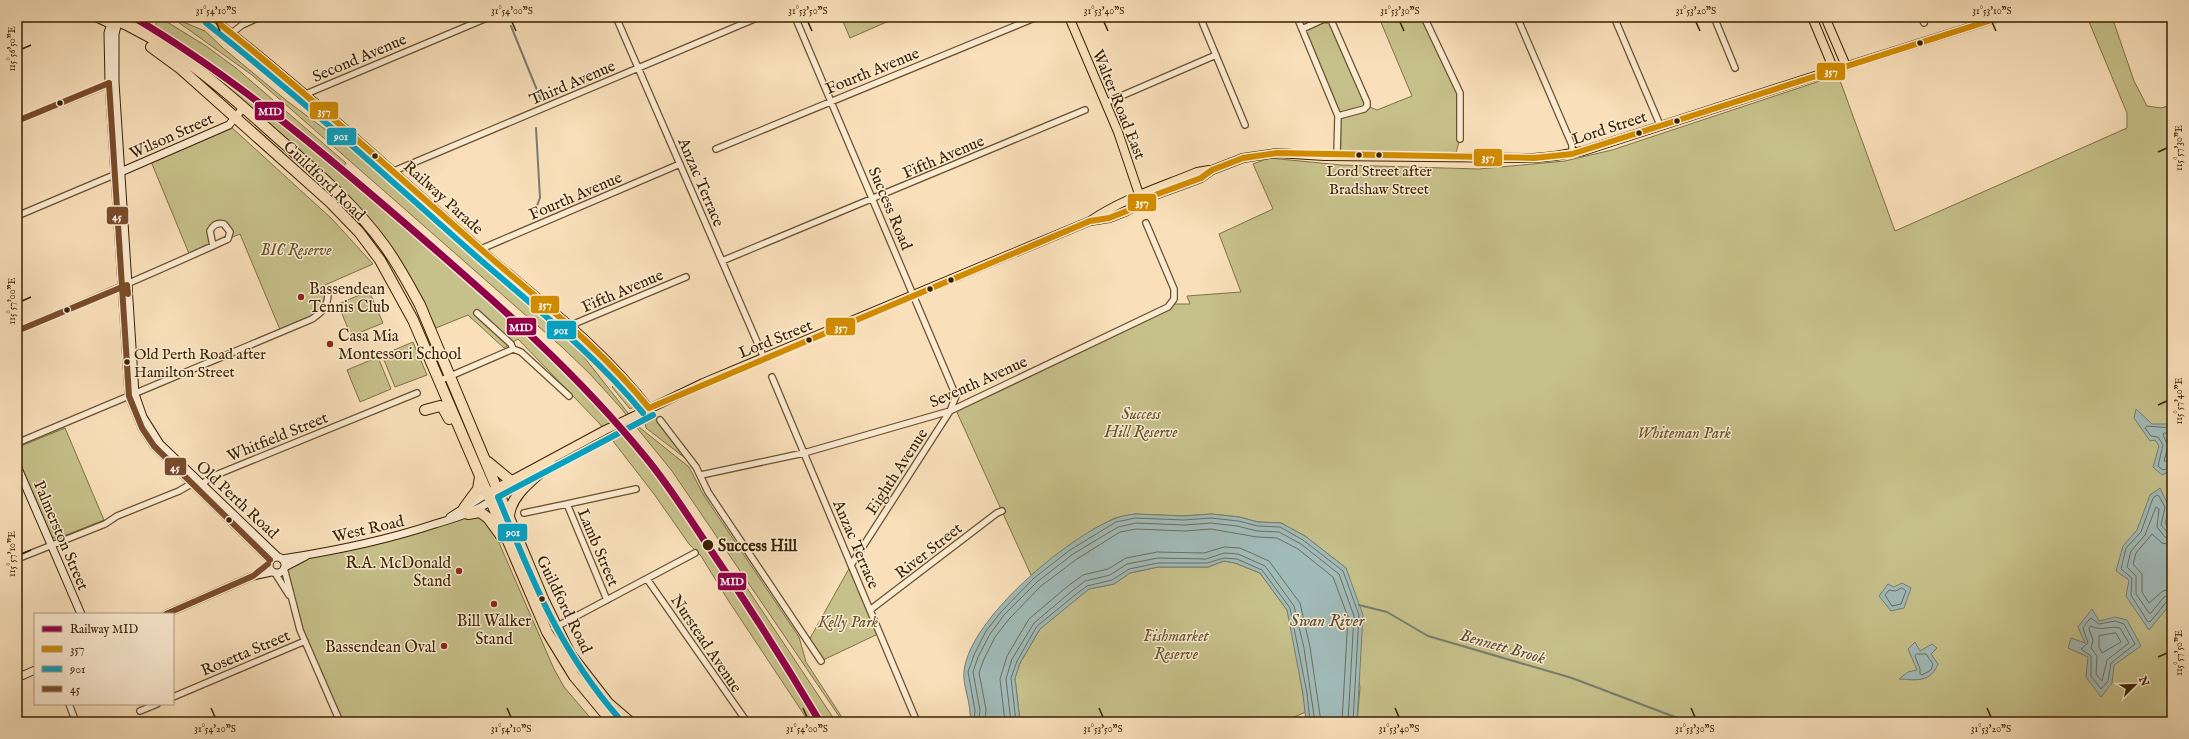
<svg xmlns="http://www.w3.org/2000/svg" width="2189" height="739" viewBox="0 0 2189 739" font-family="'IM FELL English',serif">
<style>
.green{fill:#c6c08a;stroke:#807045}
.water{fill:#a1bbb9;stroke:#777d6f}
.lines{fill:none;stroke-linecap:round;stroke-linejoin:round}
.shore{stroke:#6d6e5c;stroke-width:1}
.stream{stroke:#777d6f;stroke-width:2}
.street-casing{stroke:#69512e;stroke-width:8}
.secondary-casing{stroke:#392100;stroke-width:9}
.primary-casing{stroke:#392100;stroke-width:10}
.highway-casing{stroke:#392100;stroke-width:12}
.street{stroke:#fbebd2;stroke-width:5.5}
.secondary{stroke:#fbebd2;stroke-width:7}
.primary{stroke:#f9e0ba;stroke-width:8}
.highway{stroke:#f9e0ba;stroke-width:10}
.bus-1-casing{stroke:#fbebd2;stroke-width:9}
.bus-2-casing{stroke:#fbebd2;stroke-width:9}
.bus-3-casing{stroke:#fbebd2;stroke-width:9}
.bus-1{stroke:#d18b00;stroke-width:6}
.bus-2{stroke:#03a2c4;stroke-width:6}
.bus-3{stroke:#7a4b2a;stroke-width:6}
.rail-1-casing{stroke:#fbebd2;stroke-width:10}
.rail-1{stroke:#910048;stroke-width:7}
.ticks{fill:none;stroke:#392100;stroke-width:1.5}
.bus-dot{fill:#392100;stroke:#fbebd2;stroke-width:1.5}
.poi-dot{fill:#8f2418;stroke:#fbebd2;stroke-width:1.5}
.labels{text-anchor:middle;stroke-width:3;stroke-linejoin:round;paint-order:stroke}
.bus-label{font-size:15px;fill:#392100;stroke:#fbebd2}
.street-label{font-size:16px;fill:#392100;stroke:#fbebd2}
.park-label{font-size:16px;font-style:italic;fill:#635129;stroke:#fbebd2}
.poi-label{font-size:16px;fill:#392100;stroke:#fbebd2;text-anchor:start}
.stop-label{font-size:16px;font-weight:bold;fill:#392100;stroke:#fbebd2;text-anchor:start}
.water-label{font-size:17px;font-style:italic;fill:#584f38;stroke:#fbebd2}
.line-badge{stroke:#fbebd2;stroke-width:1.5}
.badge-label{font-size:11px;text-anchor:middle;font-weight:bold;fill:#fff}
.neatline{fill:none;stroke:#392100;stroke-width:1.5}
.ticks-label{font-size:10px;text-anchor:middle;fill:#392100}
</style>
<rect width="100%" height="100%" fill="#f9e0ba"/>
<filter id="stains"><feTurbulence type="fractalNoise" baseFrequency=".005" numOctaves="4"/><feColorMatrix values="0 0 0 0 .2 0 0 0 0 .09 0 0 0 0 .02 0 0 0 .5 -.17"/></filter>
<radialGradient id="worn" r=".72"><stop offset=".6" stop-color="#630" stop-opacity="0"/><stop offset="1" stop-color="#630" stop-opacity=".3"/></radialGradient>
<path class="green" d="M159 17 206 46 236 68 346 163 343 167 218 68 155 26Z
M171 17 205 31 223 48 287 101 346 145 567 338 584 357 639 427 689 467 703 494 799 637 806 662 845 722H843L672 471 620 407 590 374 563 348 252 75Z
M841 17H898L850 38Z
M1387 17H1424L1460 93V139L1455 156 1337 154 1338 116 1302 29 1328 18 1367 106 1377 110 1412 96 1380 20Z
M2087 17H2112L2134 81 2147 106 2161 108 2172 105V722H1357L1360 688 1346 568 1305 536 1281 523 1258 522 1239 517 1211 514 1184 516 1135 514 1115 518 1092 530 1031 575 955 408 1171 304H1190L1187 296 1241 292 1219 234 1273 209 1253 164 1269 158 1341 165 1479 169 1565 161 1612 150 1838 75 1895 231 2127 128V113Z
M152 31C255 98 350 179 443 260 495 305 550 350 596 402 681 500 753 609 816 722H809L728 600 701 556 689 544 654 494 599 423 518 339 504 348 468 315 436 328 417 292 367 218 152 33Z
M229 125 332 219 373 264 325 285 328 293 323 311 281 332 240 234 228 239 230 232 219 223 210 231 213 246 190 256 150 159Z
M369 291 383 323 351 336 338 304Z
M413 342 427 375 395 387 382 355Z
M378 357 391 389 360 402 347 370Z
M616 383C624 390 635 395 634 407L630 409 612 387Z
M652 411 660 420 657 422 685 458 646 428 644 416Z
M65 428 104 520 56 539 51 536 17 457V451L21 446Z
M468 514 483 519 493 529 554 669 564 687 594 722H340L300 630 284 568 306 556Z
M1224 561 1235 563 1260 573 1287 610 1292 628 1306 712 1282 722H1020L1015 678 1020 663 1040 629 1077 598 1089 589 1114 584 1130 573 1158 567H1208Z
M851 565 880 633 821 661 808 642Z
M745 585 836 722H822L785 656 739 589Z"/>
<path class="water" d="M2136 409 2152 424H2172V470L2162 475 2153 467 2159 446 2155 440 2150 441 2134 418Z
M2160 488 2169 507 2165 523 2172 532V566L2170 572 2172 577V602L2149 630 2126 596 2129 580 2116 571 2123 546 2137 530 2150 495Z
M1135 514 1184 516 1211 514 1239 517 1258 522 1281 523 1305 536 1346 568 1363 615 1357 722H1306L1303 694 1287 610 1260 573 1235 563 1224 561 1208 567H1158L1130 573 1114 584 1089 589 1078 598 1040 629 1020 663 1015 678 1020 722H970C972 704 962 685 964 671 970 618 1067 538 1114 519 1120 516 1128 515 1135 514Z
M1902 583 1911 588 1904 608 1891 611 1879 596 1888 584 1894 587Z
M2092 609 2099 621 2115 617 2127 620 2141 646 2114 665 2112 683 2101 697 2086 677 2088 657 2068 648 2071 638 2085 643 2078 627Z
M1915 642 1920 651 1932 644 1937 648 1931 654 1938 664C1930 683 1917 680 1899 679L1908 672 1917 670 1908 649Z"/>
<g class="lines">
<path class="shore" d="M2172 428 2147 426 2145 428 2151 436 2158 437 2163 445 2158 466 2163 470 2172 467
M2172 433H2164L2163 435 2168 446 2164 461 2172 462
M2172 534 2168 533 2161 525 2165 507 2159 496 2157 495 2153 498 2141 532 2126 548 2121 569 2132 578 2131 595 2148 622 2151 621 2167 601 2172 600
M2172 539 2165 537 2157 527 2159 509 2156 507 2145 535 2131 551 2127 567 2136 576V594L2149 613H2151L2164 597 2172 595
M2172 545 2162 543 2152 534 2136 553 2133 564 2142 574V592L2149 603 2163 591 2172 589
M1902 588 1906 591 1901 604 1892 606 1885 595 1889 590 1895 591Z
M2091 618 2099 624 2115 621 2124 624 2135 644 2111 663 2108 681 2101 689 2091 676V656L2081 649 2088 643 2083 628Z
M2091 626C2101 632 2110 625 2120 628L2129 643 2107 660 2102 681 2096 674 2097 656 2091 648 2093 640 2089 629Z
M2116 633 2121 642 2102 653 2099 647V636Z
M1917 654H1926L1933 664 1931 670 1922 675 1920 674V669L1915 656Z
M974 722 975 710 968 672 974 655 986 631 1001 612 1034 578 1070 550 1116 522 1135 518 1184 520 1211 518 1238 521 1258 526 1280 527 1303 540 1343 571 1359 615 1353 722
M979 722 980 710 973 672 978 657 990 634 1004 615 1037 582 1073 554 1118 527 1136 523 1184 525 1211 523 1237 526 1257 531 1279 532 1301 544 1339 574 1354 616 1348 722
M985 722 986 709 979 673 984 659 995 637 1009 619 1041 586 1077 559 1120 532 1136 529 1185 531 1211 529 1257 537 1277 538 1298 549 1333 577 1348 617 1342 722
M1005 722 1000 679 1007 656 1029 619 1068 586 1083 575 1108 569 1126 558 1157 552 1204 553 1224 547 1240 548 1269 561 1300 603 1310 647 1321 722
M1011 722 1006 679 1012 659 1034 623 1072 591 1085 581 1110 575 1127 564 1158 558 1206 559 1224 553 1238 554 1265 566 1294 606 1304 648 1315 722
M1016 722 1011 678 1017 661 1037 626 1075 595 1087 586 1112 580 1129 569 1158 563H1207L1224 558 1237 559 1262 570 1290 608 1307 693 1310 722"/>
<path class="stream" d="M511 26 541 100
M536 128 540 198 536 208
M1359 605 1387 612 1428 636 1572 678 1688 722"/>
<g class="street-casing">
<path id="street" d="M616 17 764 358
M795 17 956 396 950 411 851 565
M1200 17 1245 125
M1297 17 1338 116 1337 154
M1424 17 1460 93V139
M1517 17 1572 145V154
M1614 17 1660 125
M1714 17 1735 68
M1921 17 1924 23
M17 20 20 17
M1302 29 1324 19 1331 20 1367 102V106L1364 109 1338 116
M232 33 242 25 260 17
M306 94 489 17
M1105 103 1216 55
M17 121 111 83
M716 149 1037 17
M394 171 759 17
M17 216 114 175
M481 249 680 164
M722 261 1085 110
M477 313 511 344 513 349 521 352 569 396
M569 326 686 277
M17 331C88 301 158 271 228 239L230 232 224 224C217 222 213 225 210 231L213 246
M772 377 917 722
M439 381 513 349
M660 420 696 467 708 492 821 661
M17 443 312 319C322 312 328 307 328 293
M701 475 804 453 950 411 1168 307 1174 299V289L1146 223
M524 513 567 504
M17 559 105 524 117 516 179 491 191 484 201 485 211 477 417 393
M284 568 300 630 340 722
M275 573 289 595
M647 579 747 722
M607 600 567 504 636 489
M870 610 997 513 1002 511
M554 628 695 553
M173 697 305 641
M69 704 76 722
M140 711 157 704"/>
</g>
<g class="secondary-casing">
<path id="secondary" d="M211 17C306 90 393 172 483 251 539 300 604 348 649 408
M112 20 108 33 109 83 129 396 142 428 154 446 270 560
M118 22 115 34V82L135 394 143 417 160 444 278 557
M1846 66 2001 17
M116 174 229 125 243 108
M17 466 81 614
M450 517 488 493
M269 565a8 8 0 1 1 16 0a8 8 0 1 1-16 0Z
M282 559C334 551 384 541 435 524 455 518 473 513 491 501
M285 567 306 556
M166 614 253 576 271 572
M17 678 35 670"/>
</g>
<g class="primary-casing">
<path id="primary" d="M1069 17 1118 132 1141 200
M1812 17 1834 70
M1090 221 1109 218 1127 211 1155 195 1201 178 1212 170 1243 158 1277 153 1324 156 1534 158 1555 156 1583 151 1846 66 1825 17
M488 493 605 430 703 383 1090 221C1122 199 1161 187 1197 172L1209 170
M495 498 531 476"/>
</g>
<g class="highway-casing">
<path id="highway" d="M98 17 115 25
M109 17C167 41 214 81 260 122 303 161 350 198 384 245 398 264 409 285 420 305L544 601 570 654 608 703 630 722
M151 47 181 69 330 202 359 232 380 260 413 320 547 632 574 676 612 722
M425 410 440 406 443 408 449 419
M488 462 511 481
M464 508 478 489 480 477
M468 514 480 512 488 518 502 537
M509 516C511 494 534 479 550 464"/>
</g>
<use href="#street" class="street"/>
<use href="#secondary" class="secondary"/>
<use href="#primary" class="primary"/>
<use href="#highway" class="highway"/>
<g class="bus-1-casing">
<path id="bus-1" d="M211 17C302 89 388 167 475 244 535 297 598 345 649 408
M649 408 1090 221 1109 218 1127 211 1155 195 1201 178 1212 170 1243 158 1277 153 1534 158 1572 154 2001 17"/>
</g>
<g class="bus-2-casing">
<path id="bus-2" d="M206 23C297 95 383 173 469 250 529 303 592 351 643 413
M618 717C558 648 532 579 498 497L653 415"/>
</g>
<g class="bus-3-casing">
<path id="bus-3" d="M109 83 129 396 142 428 154 446 270 560
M17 121 109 83
M17 331 127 285 128 294
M166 614 253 576 268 564"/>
</g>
<use href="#bus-1" class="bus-1"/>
<use href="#bus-2" class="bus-2"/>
<use href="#bus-3" class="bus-3"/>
<g class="rail-1-casing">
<path id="rail-1" d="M133 17C235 77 326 155 415 232 497 303 578 374 647 459 670 487 690 519 710 549 749 606 785 663 820 722"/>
</g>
<use href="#rail-1" class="rail-1"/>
</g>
<path class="ticks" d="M216 22 220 31M512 22 516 31M808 22 812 31M1104 22 1108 31M1400 22 1404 31M1696 22 1700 31M1992 22 1996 31M22 49 31 45M2158 152 2167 148M22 301 31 297M2158 405 2167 401M22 554 31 550M2158 657 2167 653M211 708 215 717M507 708 511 717M803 708 807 717M1099 708 1103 717M1395 708 1399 717M1691 708 1695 717M1987 708 1991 717"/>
<g class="bus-dot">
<circle cx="1920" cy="43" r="3.5"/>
<circle cx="60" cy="103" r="3.5"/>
<circle cx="1677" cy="121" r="3.5"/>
<circle cx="1639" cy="133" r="3.5"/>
<circle cx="1359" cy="155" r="3.5"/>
<circle cx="1379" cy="155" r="3.5"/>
<circle cx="375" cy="156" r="3.5"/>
<circle cx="951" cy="280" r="3.5"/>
<circle cx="930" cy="289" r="3.5"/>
<circle cx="67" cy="310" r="3.5"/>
<circle cx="809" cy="340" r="3.5"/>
<circle cx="127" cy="362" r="3.5"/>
<circle cx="229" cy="520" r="3.5"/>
<circle cx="708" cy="545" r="6"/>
<circle cx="542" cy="599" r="3.5"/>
</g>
<g class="poi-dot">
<circle cx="301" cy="297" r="4"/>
<circle cx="330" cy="344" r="4"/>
<circle cx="459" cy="571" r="4"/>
<circle cx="494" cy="604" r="4"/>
<circle cx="444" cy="646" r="4"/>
</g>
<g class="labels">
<g class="bus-label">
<text x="1379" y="176">Lord Street after<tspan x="1379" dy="18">Bradshaw Street</tspan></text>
<text x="134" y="359" text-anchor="start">Old Perth Road after<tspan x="134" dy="18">Hamilton Street</tspan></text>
</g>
<g class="street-label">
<text transform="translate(359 57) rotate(-23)" y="6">Second Avenue</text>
<text transform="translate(872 70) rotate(-22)" y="6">Fourth Avenue</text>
<text transform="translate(572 82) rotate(-23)" y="6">Third Avenue</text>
<text transform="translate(1120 104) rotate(68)" y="6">Walter Road East</text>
<text transform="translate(1609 127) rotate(-18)" y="6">Lord Street</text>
<text transform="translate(171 135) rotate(-24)" y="6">Wilson Street</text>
<text transform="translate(943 156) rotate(-23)" y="6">Fifth Avenue</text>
<text transform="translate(325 180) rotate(44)" y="6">Guildford Road</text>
<text transform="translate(702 182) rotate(67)" y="6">Anzac Terrace</text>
<text transform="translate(575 195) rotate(-23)" y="6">Fourth Avenue</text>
<text transform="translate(444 197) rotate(42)" y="6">Railway Parade</text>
<text transform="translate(891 208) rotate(67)" y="6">Success Road</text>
<text transform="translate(622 290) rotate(-23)" y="6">Fifth Avenue</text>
<text transform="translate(775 338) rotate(-22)" y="6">Lord Street</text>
<text transform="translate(978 381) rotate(-24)" y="6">Seventh Avenue</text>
<text transform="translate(277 436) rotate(-22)" y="6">Whitfield Street</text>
<text transform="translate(896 471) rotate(-57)" y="6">Eighth Avenue</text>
<text transform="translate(238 499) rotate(43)" y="6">Old Perth Road</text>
<text transform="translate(368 528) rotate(-13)" y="6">West Road</text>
<text transform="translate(62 535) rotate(67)" y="6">Palmerston Street</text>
<text transform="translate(857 544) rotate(67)" y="6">Anzac Terrace</text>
<text transform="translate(599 547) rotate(67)" y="6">Lamb Street</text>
<text transform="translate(928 550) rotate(-38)" y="6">River Street</text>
<text transform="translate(565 604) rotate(64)" y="6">Guildford Road</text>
<text transform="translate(707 643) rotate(56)" y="6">Nurstead Avenue</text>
<text transform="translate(245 652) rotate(-23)" y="6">Rosetta Street</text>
</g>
<g class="park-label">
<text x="296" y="255">BIC Reserve</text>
<text x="1141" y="419">Success<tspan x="1141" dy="18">Hill Reserve</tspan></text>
<text x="1684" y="438">Whiteman Park</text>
<text x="848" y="627">Kelly Park</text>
<text x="1176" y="641">Fishmarket<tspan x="1176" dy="18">Reserve</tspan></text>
</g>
<g class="poi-label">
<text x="309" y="294">Bassendean<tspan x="309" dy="18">Tennis Club</tspan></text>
<text x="338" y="341">Casa Mia<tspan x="338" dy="18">Montessori School</tspan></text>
<text x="451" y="568" text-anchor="end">R.A. McDonald<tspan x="451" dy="18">Stand</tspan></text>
<text x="494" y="626" text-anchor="middle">Bill Walker<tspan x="494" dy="18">Stand</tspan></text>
<text x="436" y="652" text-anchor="end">Bassendean Oval</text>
</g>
<g class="stop-label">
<text x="718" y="551">Success Hill</text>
</g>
<g class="water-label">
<text x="1327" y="626">Swan River</text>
<text transform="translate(1503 646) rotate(16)" y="6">Bennett Brook</text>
</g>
</g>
<g class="line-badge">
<rect x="1816" y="62" width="30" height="19" rx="4" fill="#d18b00"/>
<rect x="309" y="101" width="30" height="19" rx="4" fill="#d18b00"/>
<rect x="254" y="101" width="31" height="20" rx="4" fill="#910048"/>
<rect x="326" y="127" width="31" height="19" rx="4" fill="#03a2c4"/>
<rect x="1473" y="148" width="30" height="19" rx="4" fill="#d18b00"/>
<rect x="1127" y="193" width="30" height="19" rx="4" fill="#d18b00"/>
<rect x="106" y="206" width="23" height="19" rx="4" fill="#7a4b2a"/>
<rect x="530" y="295" width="30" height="19" rx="4" fill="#d18b00"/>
<rect x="506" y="317" width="31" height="19" rx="4" fill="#910048"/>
<rect x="825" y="317" width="31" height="19" rx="4" fill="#d18b00"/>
<rect x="546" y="320" width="31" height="20" rx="4" fill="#03a2c4"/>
<rect x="164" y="457" width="23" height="19" rx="4" fill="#7a4b2a"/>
<rect x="497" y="523" width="31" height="19" rx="4" fill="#03a2c4"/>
<rect x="717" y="572" width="30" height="19" rx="4" fill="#910048"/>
</g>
<g class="badge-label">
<text x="1831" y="75">357</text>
<text x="324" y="115">357</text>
<text x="270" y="115">MID</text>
<text x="341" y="140">901</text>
<text x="1488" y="161">357</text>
<text x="1142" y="206">357</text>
<text x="117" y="220">45</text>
<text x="545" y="308">357</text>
<text x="521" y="331">MID</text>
<text x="841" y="331">357</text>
<text x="561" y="334">901</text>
<text x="175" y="471">45</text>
<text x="513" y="536">901</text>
<text x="732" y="585">MID</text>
</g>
<rect width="2189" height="739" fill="none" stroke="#f9e0ba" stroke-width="44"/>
<rect x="34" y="613" width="140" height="92" fill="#fbebd2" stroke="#ad9a7e"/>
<rect x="42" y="626" width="20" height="6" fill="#910048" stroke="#ad9a7e"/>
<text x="70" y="633" font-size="12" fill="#392100">Railway MID</text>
<rect x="42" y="646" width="20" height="6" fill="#d18b00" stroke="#ad9a7e"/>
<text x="70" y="653" font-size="12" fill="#392100">357</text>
<rect x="42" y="666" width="20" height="6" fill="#03a2c4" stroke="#ad9a7e"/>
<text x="70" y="673" font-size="12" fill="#392100">901</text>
<rect x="42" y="686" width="20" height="6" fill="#7a4b2a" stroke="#ad9a7e"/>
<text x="70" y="693" font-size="12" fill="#392100">45</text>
<g transform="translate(2135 685) rotate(67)" stroke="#fbebd2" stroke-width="3" paint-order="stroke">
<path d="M0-3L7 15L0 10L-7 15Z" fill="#392100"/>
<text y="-6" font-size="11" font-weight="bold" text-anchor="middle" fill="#392100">N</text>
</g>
<rect x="22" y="22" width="2145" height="695" class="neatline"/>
<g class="ticks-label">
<text x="216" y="14">31°54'10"S</text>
<text x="512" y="14">31°54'00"S</text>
<text x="808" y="14">31°53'50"S</text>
<text x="1104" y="14">31°53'40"S</text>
<text x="1400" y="14">31°53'30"S</text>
<text x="1696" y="14">31°53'20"S</text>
<text x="1992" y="14">31°53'10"S</text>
<text transform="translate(11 49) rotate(-90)" y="4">115°56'50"E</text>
<text transform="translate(2178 148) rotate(-90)" y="4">115°57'30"E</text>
<text transform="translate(11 301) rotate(-90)" y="4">115°57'00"E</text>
<text transform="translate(2178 401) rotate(-90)" y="4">115°57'40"E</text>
<text transform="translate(11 554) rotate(-90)" y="4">115°57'10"E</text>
<text transform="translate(2178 653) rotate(-90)" y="4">115°57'50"E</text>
<text x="215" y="732">31°54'20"S</text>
<text x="511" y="732">31°54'10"S</text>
<text x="807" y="732">31°54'00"S</text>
<text x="1103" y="732">31°53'50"S</text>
<text x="1399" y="732">31°53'40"S</text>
<text x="1695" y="732">31°53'30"S</text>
<text x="1991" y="732">31°53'20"S</text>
</g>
<rect width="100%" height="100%" filter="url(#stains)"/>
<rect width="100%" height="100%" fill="url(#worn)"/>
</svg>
